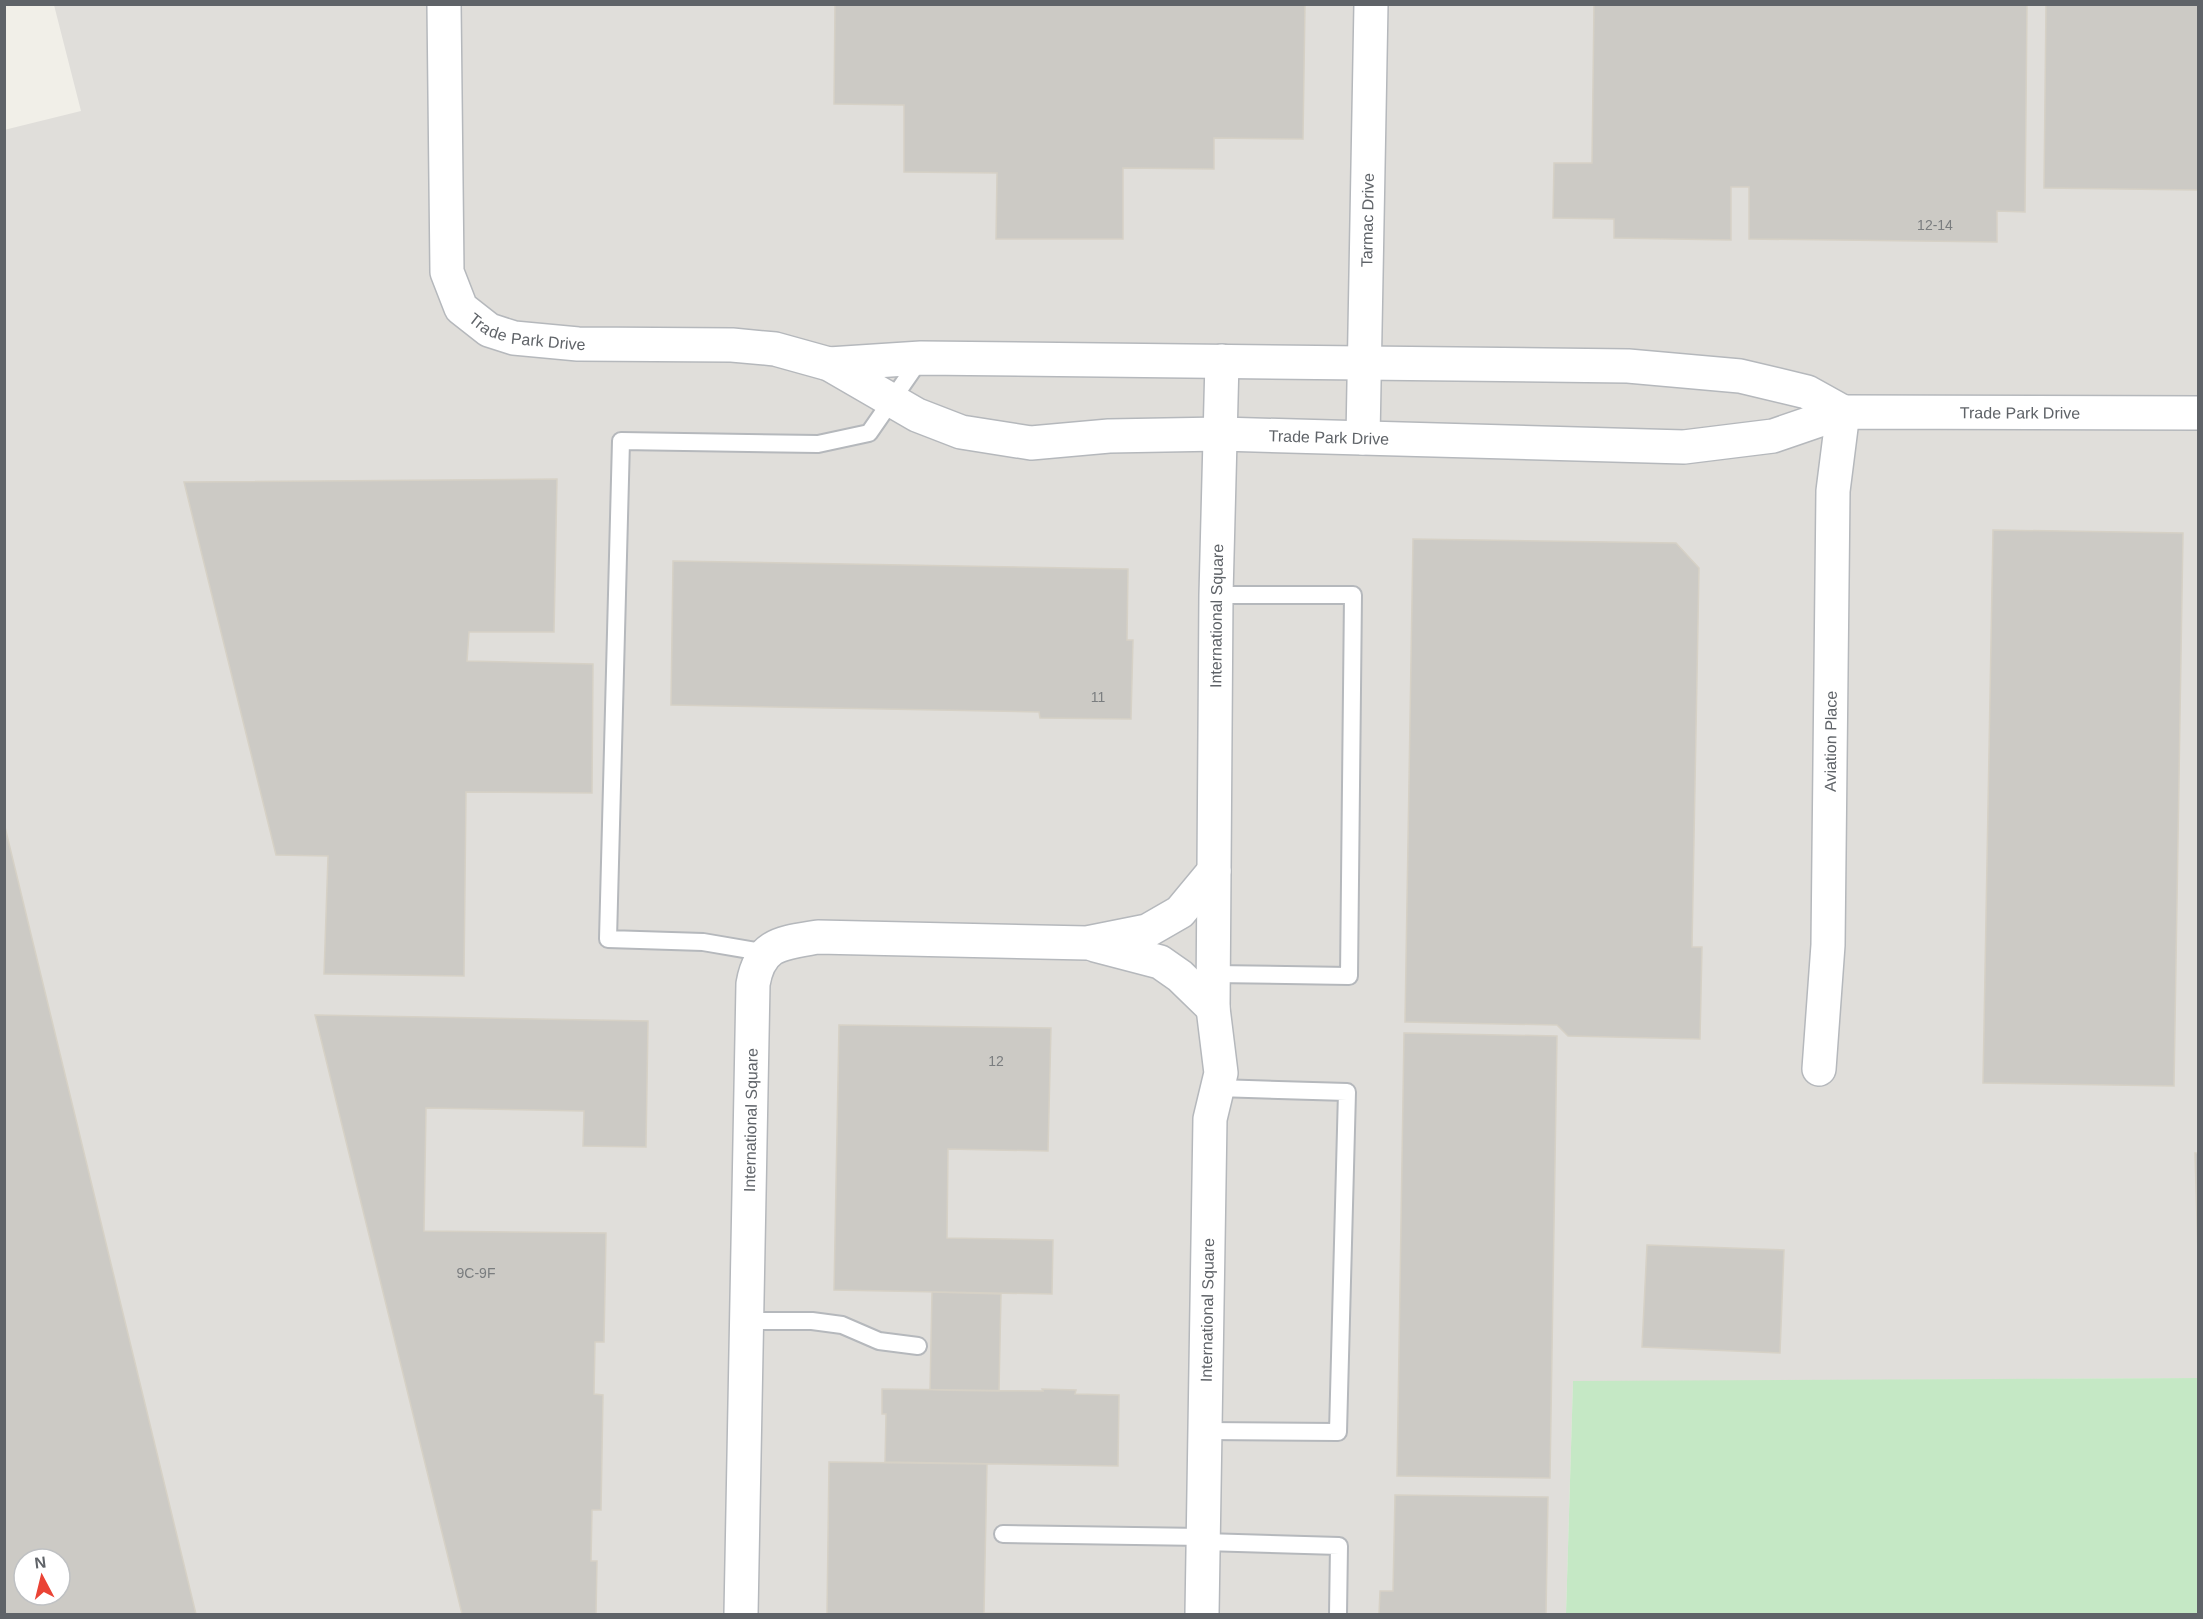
<svg xmlns="http://www.w3.org/2000/svg" width="2203" height="1619" viewBox="0 0 2203 1619" font-family="Arial,sans-serif">
<style>
.industrial{fill:#e0deda;fill-rule:evenodd}
.green{fill:#c5e8c5}
.building{fill:#cccac5;stroke:#d6d1c6;stroke-width:1.5;fill-rule:evenodd}
.lines{fill:none;stroke-linecap:round;stroke-linejoin:round}
.service-casing{stroke:#b5b8bc;stroke-width:20}
.minor-casing{stroke:#b5b8bc;stroke-width:36}
.service{stroke:#fff;stroke-width:16}
.minor{stroke:#fff;stroke-width:33}
.labels{text-anchor:middle;stroke-width:5;stroke-linejoin:round;paint-order:stroke}
.number-label{font-size:14px;fill:#7a7d7f}
.street-label{font-size:16px;fill:#5f6368;stroke:#fff}
</style>
<rect width="100%" height="100%" fill="#f1efe8"/>
<path class="industrial" d="M54 5H2198V1378L1573 1382 1566 1614H5L4 130 81 111ZM24 1559H60V1595H24Z"/>
<path class="green" d="M2198 1378V1614H1566L1573 1381Z"/>
<path class="building" d="M835 4H1305L1303 139 1214 138V169L1123 168V239H996L997 173 904 172V105L834 104Z
M1594 4H2027L2025 212 1997 211V242L1749 239V187H1731V240L1614 238V219L1553 218 1554 163H1592Z
M2046 4H2198V190L2044 188Z
M557 479 554 632H469L467 661 593 664 592 793 466 792 464 976 324 974 328 856 276 855 184 482Z
M1993 530 2183 533 2174 1086 1983 1083Z
M1413 539 1676 543 1699 568 1692 947H1702L1700 1039 1568 1036 1557 1025 1405 1022Z
M673 561 1128 569 1127 640H1133L1131 719 1040 718 1039 712 671 705Z
M4 823 196 1614H4ZM24 1559H60V1595H24Z
M315 1015 648 1021 646 1147 583 1146 584 1111 426 1108 424 1231 606 1233 604 1342H595L594 1394 603 1395 601 1510H592L591 1561H597L596 1614H462Z
M839 1025 1051 1028 1048 1151 948 1149 947 1238 1053 1240 1052 1294 834 1290Z
M1404 1033 1557 1036 1550 1478 1397 1476Z
M2195 1153H2198V1255Z
M1647 1245 1784 1250 1780 1353 1642 1347Z
M932 1292 1001 1294 999 1391 930 1390Z
M882 1389 1043 1391 1042 1389 1076 1390 1075 1394 1119 1395 1118 1466 885 1462 886 1414H882Z
M829 1462 987 1464 984 1613 1050 1614H827Z
M1395 1495 1548 1497 1546 1614H1379L1380 1591H1393Z"/>
<g class="lines">
<g class="service-casing">
<path id="service" d="M767 953 703 942 608 939 621 441 818 444 869 433 921 358
M1213 974 1349 976 1353 595H1216
M747 1321H812L842 1325 879 1341 918 1346
M1205 1431 1338 1432 1347 1092 1217 1088
M1003 1534 1203 1537
M1204 1542 1339 1546 1338 1614"/>
</g>
<g class="minor-casing">
<g id="minor">
<path id="s1" d="M444 4 447 272 461 308 489 330 514 338 578 344 732 345 775 349 829 364 917 415 961 432 1031 443 1109 436 1221 434 1684 447 1773 436 1843 412 2198 413"/>
<path d="M829 364 921 358 1628 366 1740 376 1807 392 1843 412"/>
<path id="s2" d="M1363 438 1371 4"/>
<path d="M1095 945 1160 962 1180 976 1213 1008"/>
<path id="s3" d="M1819 1069 1828 945 1833 491 1843 412"/>
<path id="s4" d="M741 1614 753 984C760 943 782 943 818 937L1087 943 1147 931 1180 912 1214 871"/>
<path id="s5" d="M1202 1614 1210 1119 1221 1073 1213 1008 1216 595 1222 361"/>
</g>
</g>
<use href="#service" class="service"/>
<use href="#minor" class="minor"/>
</g>
<g class="labels">
<g class="number-label">
<text x="1935" y="230">12-14</text>
<text x="1098" y="702">11</text>
<text x="996" y="1066">12</text>
<text x="476" y="1278">9C-9F</text>
</g>
<g class="street-label">
<text dy="6" stroke="none"><textPath href="#s2" startOffset="218">Tarmac Drive</textPath></text>
<text dy="6" stroke="none"><textPath href="#s1" startOffset="380">Trade Park Drive</textPath></text>
<text dy="6" stroke="none"><textPath href="#s1" startOffset="1900">Trade Park Drive</textPath></text>
<text dy="6" stroke="none"><textPath href="#s1" startOffset="1204">Trade Park Drive</textPath></text>
<text dy="6" stroke="none"><textPath href="#s5" startOffset="1000">International Square</textPath></text>
<text dy="6" stroke="none"><textPath href="#s3" startOffset="328">Aviation Place</textPath></text>
<text dy="6" stroke="none"><textPath href="#s4" startOffset="494">International Square</textPath></text>
<text dy="6" stroke="none"><textPath href="#s5" startOffset="304">International Square</textPath></text>
</g>
</g>
<rect width="2203" height="1619" fill="none" stroke="#5f6368" stroke-width="12"/>
<g transform="translate(42 1577) rotate(353)"><circle r="28" fill="#ffffff" stroke="#bfc1c3" stroke-width="1.5"/>
<path d="M0-4.5L10 22L0 15L-10 22Z" fill="#ea4335"/>
<text y="-9" font-size="16" font-weight="bold" text-anchor="middle" fill="#5f6368">N</text>
</g>
</svg>
